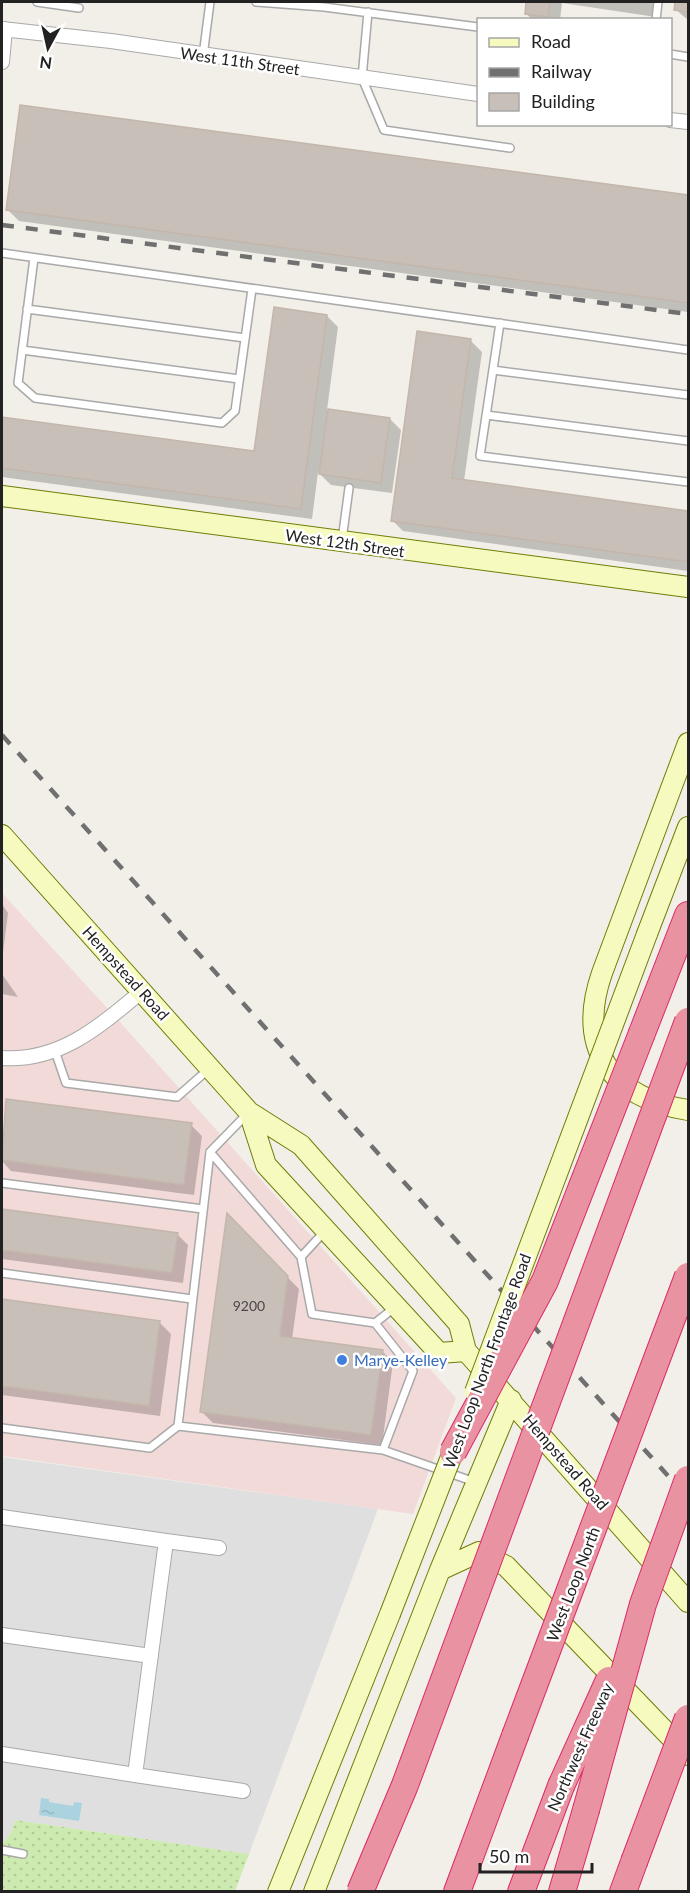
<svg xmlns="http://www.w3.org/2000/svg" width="690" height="1893" viewBox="0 0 690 1893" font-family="Lato,sans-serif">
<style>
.residential{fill:#e0dfdf}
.commercial{fill:#f2dad9}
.grass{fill:url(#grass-dots)}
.water{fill:url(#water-ripples)}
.shadow{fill:#0003}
.building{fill:#c7bfb8;stroke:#c4b6ab;stroke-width:1.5}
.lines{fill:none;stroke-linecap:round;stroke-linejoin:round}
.lane-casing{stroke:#a9a9a9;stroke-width:10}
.street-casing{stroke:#a9a9a9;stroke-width:16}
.secondary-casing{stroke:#707d05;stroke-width:22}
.highway-casing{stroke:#dc2a67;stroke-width:28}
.lane{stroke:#fff;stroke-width:7}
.street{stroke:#fff;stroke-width:14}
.secondary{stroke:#f7fabf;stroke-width:20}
.highway{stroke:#e892a2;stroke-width:26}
.rail{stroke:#707070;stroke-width:4.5;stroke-dasharray:12 12;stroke-linecap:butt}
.secondary-bridge-casing{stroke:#707d05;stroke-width:22;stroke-linecap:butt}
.highway-bridge-casing{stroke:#dc2a67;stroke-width:28;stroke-linecap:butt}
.secondary-bridge{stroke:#f7fabf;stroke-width:20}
.highway-bridge{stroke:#e892a2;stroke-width:26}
.shop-dot{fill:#3f7fe0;stroke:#fff;stroke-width:2}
.labels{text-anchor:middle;stroke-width:5;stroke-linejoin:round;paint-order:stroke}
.number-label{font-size:14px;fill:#4b4948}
.street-label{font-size:16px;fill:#222;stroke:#fff}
.shop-label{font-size:16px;fill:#366cbe;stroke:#fff;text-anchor:start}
</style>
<defs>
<pattern id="grass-dots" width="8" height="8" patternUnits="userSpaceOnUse" patternTransform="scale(1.5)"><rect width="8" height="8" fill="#cdebb0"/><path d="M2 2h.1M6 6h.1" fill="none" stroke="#b0c997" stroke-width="1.8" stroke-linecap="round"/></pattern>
<pattern id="water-ripples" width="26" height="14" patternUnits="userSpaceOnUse" patternTransform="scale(1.5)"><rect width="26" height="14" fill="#aad3df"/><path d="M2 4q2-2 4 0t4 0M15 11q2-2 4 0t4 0" fill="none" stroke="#92b5bf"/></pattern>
</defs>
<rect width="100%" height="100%" fill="#f2efe9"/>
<path class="residential" d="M2 1457 378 1509 249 1854 15 1820 11 1833 2 1844Z"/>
<path class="commercial" d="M2 893 128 1031 456 1398 413 1514 2 1456Z"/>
<path class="grass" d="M15 1820 249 1854 235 1891 2 1892V1844L11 1833Z"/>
<path class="water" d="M41 1798 49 1799V1802L73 1806 74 1802 82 1803 79 1821 39 1815Z"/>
<path class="shadow" d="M528 2H658L656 17 562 3 560 20H532L526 13Z
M676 2H688V20L675 9Z
M22 106 688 197V312L19 221 7 209Z
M327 316 338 327 327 410 390 419 401 430 392 493 331 485 318 472 312 519 2 477V419L255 453Z
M470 340 482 352 464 481 688 512V571L403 531 392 520Z
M2 904 8 913 2 961Z
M2 974 18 997 2 994Z
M7 1100 191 1125 202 1136 194 1195 11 1171 2 1161Z
M2 1211 177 1234 188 1245 183 1283 2 1259Z
M228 1216 299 1289 292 1339 382 1351 393 1362 382 1445 213 1423 202 1412Z
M2 1301 159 1322 171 1334 160 1416 2 1395Z"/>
<path class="building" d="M526 2H550L548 17 525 14Z
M675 2H688V12L674 10Z
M20 105 688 195V303L6 210Z
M274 307 327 315 301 509 2 468V417L254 451Z
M417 331 471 339 452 478 688 511V562L391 521Z
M328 409 390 418 381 483 319 474Z
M6 1099 192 1123 184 1185 2 1160Z
M2 1209 178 1233 172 1273 2 1250Z
M227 1213 288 1276 280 1336 383 1350 371 1435 200 1412Z
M2 1299 160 1321 149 1406 2 1386Z"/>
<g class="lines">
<g class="lane-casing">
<path id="lane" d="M37 2 79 8
M256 2 324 7 478 27
M368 12 362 78 384 130 510 148
M656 20 658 2
M670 54 688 57
M203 56 210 2
M2 253 688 350
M34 258 18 383 35 398 222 423 235 411 252 289
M27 309 245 338
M500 323 480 456 688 482
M22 350 239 379
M493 370 688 395
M486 415 688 441
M342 540 349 488
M55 1051 66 1083 177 1097 210 1068
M210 1152 301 1257 312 1314 375 1323 413 1371 383 1450
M2 1183 203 1209
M301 1257 324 1232
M2 1273 192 1299
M375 1323 394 1308
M178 1426 383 1450 475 1482
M2 1428 150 1448 178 1426 210 1152 247 1114
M2 1850 23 1854"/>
</g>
<g class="street-casing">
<path id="street" d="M2 29 111 41 478 94
M2 62 5 29
M670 120 688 122
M2 1058C60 1062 100 1026 142 991
M2 1517 166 1541 135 1775 2 1754
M166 1541 219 1548
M2 1635 151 1656
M135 1775 243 1791"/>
</g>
<g class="secondary-casing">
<path id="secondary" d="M2 496 688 587
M688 743 602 973C576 1048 611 1098 688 1110
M2 835 249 1112 301 1145 459 1324 466 1351 688 1602
M647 934 688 827
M249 1112 266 1165 439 1353 466 1351
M440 1570 479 1552 506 1566 688 1755
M278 1892 390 1614
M314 1892 440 1570 511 1400"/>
</g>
<g class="highway-casing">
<path id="highway" d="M642 1033 688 915
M457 1892 515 1736
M521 1892 561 1786
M562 1892 586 1810
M623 1892 634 1862"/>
</g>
<use href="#lane" class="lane"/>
<use href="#street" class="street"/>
<use href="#secondary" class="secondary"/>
<use href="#highway" class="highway"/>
<path class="rail" d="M2 225 688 314
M2 735 688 1498"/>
<g class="secondary-bridge-casing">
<path id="secondary-bridge" d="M475 1392 647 934
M390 1614 458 1439"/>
</g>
<g class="highway-bridge-casing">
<path id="highway-bridge" d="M453 1452 545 1281 642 1033
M515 1736 688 1276
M561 1786 609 1680
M586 1810 643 1604 688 1479
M634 1862 688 1718
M360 1892 405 1785 688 1021"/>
</g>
<use href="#secondary-bridge" class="secondary-bridge"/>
<use href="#highway-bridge" class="highway-bridge"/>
</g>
<circle class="shop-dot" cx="342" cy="1360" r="6"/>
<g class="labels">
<g class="number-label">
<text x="249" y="1311">9200</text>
</g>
<g class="street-label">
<text transform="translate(240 61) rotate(8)" y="6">West 11th Street</text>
<text transform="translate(345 543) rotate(8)" y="6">West 12th Street</text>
<text transform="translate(126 973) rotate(48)" y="6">Hempstead Road</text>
<text transform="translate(487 1361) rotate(-70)" y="6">West Loop North Frontage Road</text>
<text transform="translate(566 1462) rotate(49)" y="6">Hempstead Road</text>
<text transform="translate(573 1584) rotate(-69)" y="6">West Loop North</text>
<text transform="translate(580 1747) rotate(-66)" y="6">Northwest Freeway</text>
</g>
<g class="shop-label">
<text x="354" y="1366">Marye-Kelley</text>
</g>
</g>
<rect width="690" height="1893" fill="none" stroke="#222222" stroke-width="6"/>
<rect x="477" y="18" width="195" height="108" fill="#ffffff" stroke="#a7a7a7" stroke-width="1.5"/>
<rect x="489" y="38" width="30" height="9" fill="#f7fabf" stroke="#a7a7a7" stroke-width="1.5"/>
<text x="531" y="48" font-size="18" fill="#222222">Road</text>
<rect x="489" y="68" width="30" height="9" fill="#707070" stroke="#a7a7a7" stroke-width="1.5"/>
<text x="531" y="78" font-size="18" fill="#222222">Railway</text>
<rect x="489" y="93" width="30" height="18" fill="#c7bfb8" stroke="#a7a7a7" stroke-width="1.5"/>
<text x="531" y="108" font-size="18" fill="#222222">Building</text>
<g transform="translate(48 48) rotate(188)" stroke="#ffffff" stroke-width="4.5" paint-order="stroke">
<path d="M0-4.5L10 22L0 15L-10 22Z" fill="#222222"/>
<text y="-9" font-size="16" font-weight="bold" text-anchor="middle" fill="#222222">N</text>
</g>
<path d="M480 1863v9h112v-9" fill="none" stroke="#222222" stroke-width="3"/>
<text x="489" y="1863" font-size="18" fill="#222222" stroke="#ffffff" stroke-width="4.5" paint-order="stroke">50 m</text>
</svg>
